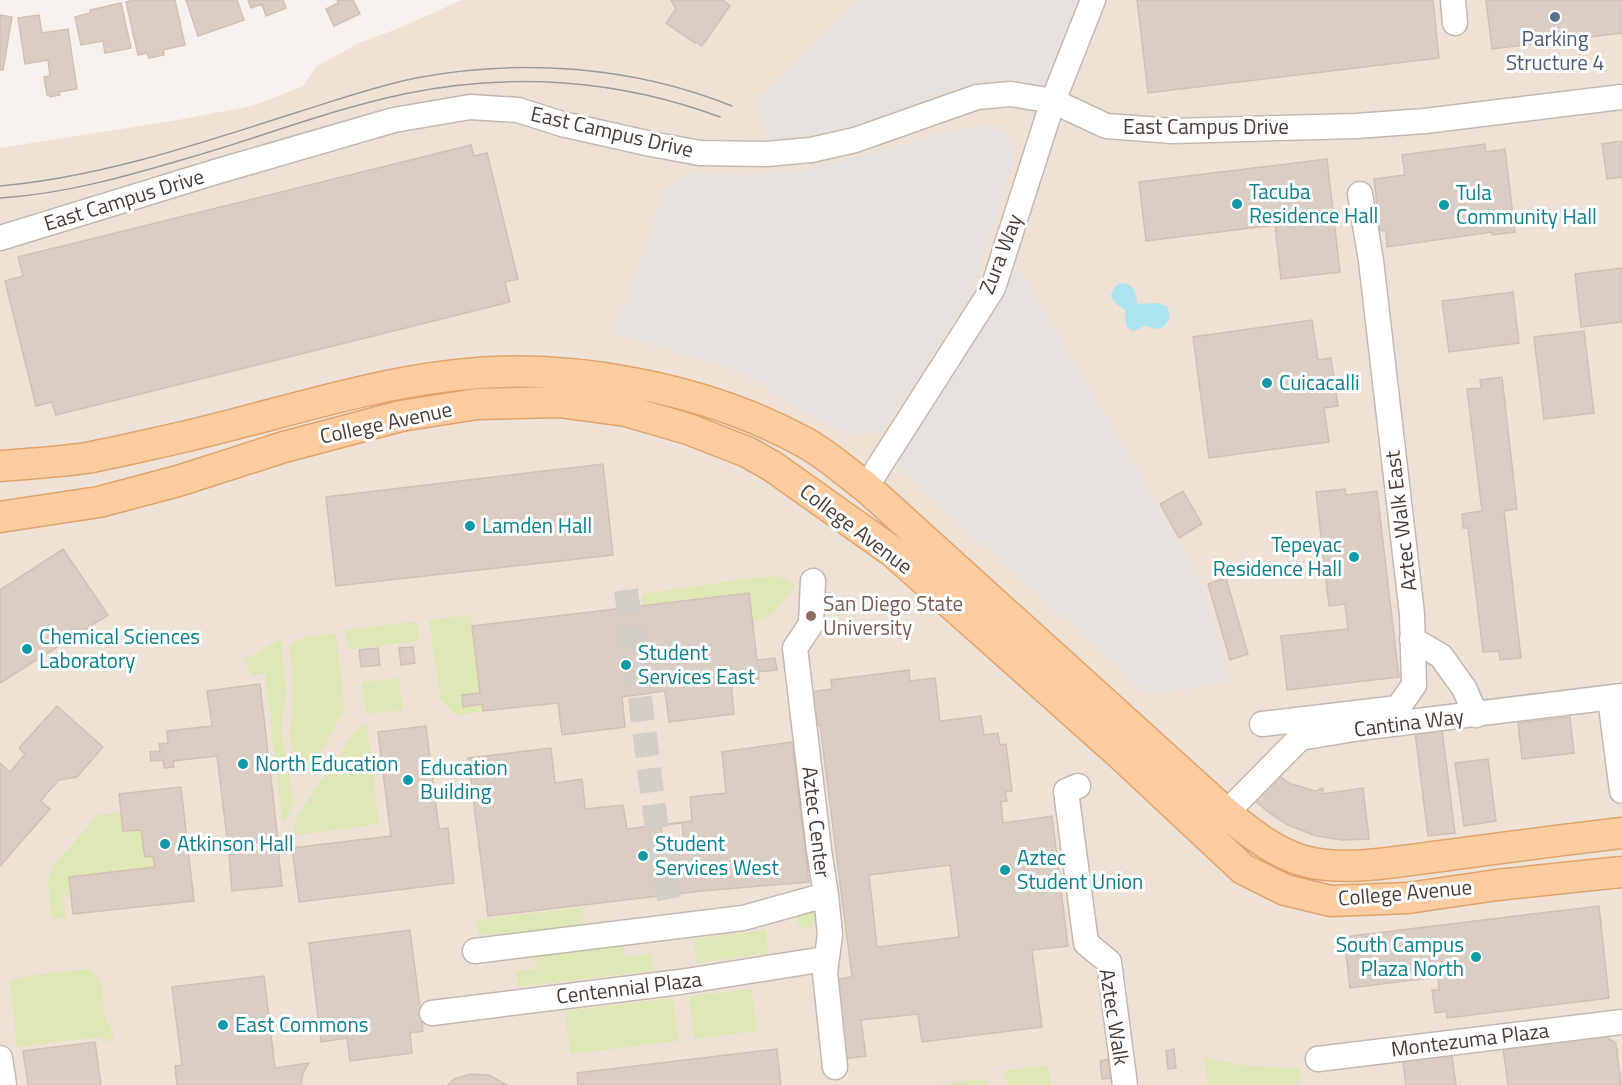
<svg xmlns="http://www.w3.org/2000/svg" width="1622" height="1085" viewBox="0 0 1622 1085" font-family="'Titillium Web',sans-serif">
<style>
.education{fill:#eee2d7}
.green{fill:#dee8b6}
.parking{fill:#e5e2e0}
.water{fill:#abe4f0}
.building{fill:#dacdc4;stroke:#d2c0b5;stroke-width:1.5;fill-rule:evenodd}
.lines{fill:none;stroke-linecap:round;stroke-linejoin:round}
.minor-tunnel{stroke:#d4cec8;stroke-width:24;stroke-dasharray:24 12;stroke-linecap:butt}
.minor-casing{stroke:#c4b9b1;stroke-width:27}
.major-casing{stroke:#e2a46d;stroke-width:33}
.minor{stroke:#fff;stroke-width:24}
.major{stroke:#fccc9f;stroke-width:30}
.tram{stroke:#9a9a9a;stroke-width:1.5}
.service-dot{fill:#5c6f8a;stroke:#fff;stroke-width:2}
.culture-dot{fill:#0f9aa8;stroke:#fff;stroke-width:2}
.education-dot{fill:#8d6e63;stroke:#fff;stroke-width:2}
.labels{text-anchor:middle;stroke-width:6;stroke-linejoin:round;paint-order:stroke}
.service-label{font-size:21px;fill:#4e5e75;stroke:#fff}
.street-label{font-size:21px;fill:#4a4039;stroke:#fff}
.culture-label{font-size:21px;fill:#0d838f;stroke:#fff;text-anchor:start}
.education-label{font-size:21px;fill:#785e54;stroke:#fff;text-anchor:start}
</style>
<rect width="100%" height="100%" fill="#f6f1ec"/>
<path class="education" d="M462 0H1622V1085H0V148L178 120 252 106 303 86 316 67 359 43 399 28Z"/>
<path class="green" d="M779 576 795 586 774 613 752 623 642 606V594L745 579Z
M471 615 480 693 462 695 464 707 482 704 483 711 456 716 440 698 429 620Z
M417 621 419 641 348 650 346 630Z
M336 633 345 709 309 774 297 770 290 736 293 696 290 646 302 638Z
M281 639 286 694 281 733 294 802 286 819 282 821 265 673 252 676 244 660Z
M399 678 403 710 366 714 362 682Z
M367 725 379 824 292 836 296 817 359 726Z
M121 812 123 831 141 830 145 857 153 856 155 867 69 877 71 896 63 897 66 918 52 919 48 883 53 866 98 815Z
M583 907 585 926 517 935 478 934 476 920Z
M812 909 817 915 814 925 807 929 798 925 795 915Z
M765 930 768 954 696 963 693 939Z
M623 946 625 957 651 954 653 971 518 987 516 971 536 969 535 956Z
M90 969C110 986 99 1004 108 1023 111 1030 113 1032 114 1041H104L101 1037 17 1047 10 981 33 975Z
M752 989 757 1031 694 1039 689 996Z
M673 998 678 1041 570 1054 565 1011Z
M1204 1057 1247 1066 1299 1068 1301 1082H1297V1085H1208Z
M1048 1065 1051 1085H1010L1006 1081 1003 1071Z
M985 1079 988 1085H935Z"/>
<path class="parking" d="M859 0H1078L1047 87 1005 84 956 88 855 127 769 142 758 100Z
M995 125 1006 134 1013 149V163L969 298 883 430 859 435 839 431 803 412 745 373 614 333 654 228 662 192 691 173 745 175 806 170 957 130Z
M1014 261 1188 558 1204 590 1230 682 1148 694 894 465 1007 285Z"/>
<path class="water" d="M1125 283C1135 287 1136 293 1137 304L1157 303 1167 306C1172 316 1169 325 1158 329L1145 326 1134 331C1123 327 1126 320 1125 310L1115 303 1111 296C1113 287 1116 284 1125 283Z"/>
<path class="building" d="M134 0H175L185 45 163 50 164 55 149 58 147 53 138 55 126 2Z
M186 0H237L244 20 198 36Z
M248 0H283L286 8 266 16 262 4 251 8Z
M337 0H353L360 14 334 26 326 9 338 3Z
M671 0H723L730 6 702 46 696 42 695 43 666 23 676 9Z
M1137 0H1433L1439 58 1148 93Z
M1486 0H1622V33L1492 49Z
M121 3 131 48 105 53 103 41 81 45 75 17 90 13V10Z
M0 15 12 17 3 70H0Z
M39 15 42 33 68 29 77 89 59 92 60 95 50 97 49 94 47 95 44 77 50 76 48 60 25 64 18 18Z
M1622 141V177L1607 179 1602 144Z
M1485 144 1486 152 1505 149 1515 232 1492 235V232L1387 247 1386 230 1380 231 1374 179 1405 175 1402 155Z
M471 145 474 156 487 153 518 279 505 282 510 302 56 415 52 402 36 406 5 281 23 276 18 257Z
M1327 159 1340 272 1281 279 1275 225 1146 241 1139 182Z
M1622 268V322L1581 327 1575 274Z
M1513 292 1519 343 1449 352 1442 301Z
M1312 320 1318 360 1331 358 1338 406 1324 408 1329 442 1209 458 1193 337Z
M1584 331 1594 413 1544 419 1534 337Z
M1502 377 1517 509 1504 511 1521 658 1500 660 1499 651 1483 652 1468 528H1463L1462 514 1482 511 1467 389 1481 388 1480 380Z
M603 464 613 555 336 586 326 497Z
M1345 489 1346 495 1377 491 1399 677 1287 690 1281 636 1348 629 1345 604 1329 606 1316 492Z
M1183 491 1202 524 1179 538 1160 504Z
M63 549 108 615 0 683V590Z
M1226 578 1248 654 1230 660 1208 584Z
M749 593 757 660 775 658 777 670 758 672 759 679 731 682 734 714 669 722 665 691 622 697 625 727 562 735 558 703 483 711 482 704 463 707 462 695 480 693 472 626Z
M413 647 415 663 401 665 399 648Z
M378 648 380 665 361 667 359 650Z
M909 670 910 681 935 678 940 721 981 716 984 735 998 733 1000 745 1006 744 1012 791 1005 792 1007 801 1001 802 1003 823 1052 816 1068 946 1032 950 1042 1027 922 1042 918 1014 861 1020 866 1056 828 1061 818 982 852 977 820 725 799 728 795 694 832 689 831 680ZM950 865 959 937 877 947 869 875Z
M260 684 278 840 228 846 217 756 173 761 174 767 164 768 163 760 151 761 150 752 160 751 159 744 168 743 167 731 212 726 207 691Z
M57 706 103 747 77 777 59 780 48 792 41 801 50 809 0 866V763L10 772 25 754 19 748Z
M1570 717 1574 753 1522 759 1518 723Z
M426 726 439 829 448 828 454 883 299 902 292 848 391 836 378 732Z
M1442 729 1455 833 1428 836 1415 732Z
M792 742 809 882 702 891 488 916 468 758 551 748 555 783 582 779 585 809 623 805 627 829 692 821 690 797 726 793 722 752Z
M1488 759 1496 821 1464 826 1455 763Z
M1276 774 1291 784 1299 786 1315 791 1323 788V794L1363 788 1369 839 1342 840 1316 836 1288 825 1268 812 1252 798Z
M181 787 194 901 73 914 69 877 155 867 153 856 145 857 141 830 123 831 119 794Z
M682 823 684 845 664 847 661 825Z
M278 850 282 886 232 891 229 855Z
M1599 906 1609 998 1447 1018 1446 1011 1435 1013 1432 990H1439L1438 977 1350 988 1344 937Z
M410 930 423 1031 410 1033 412 1053 350 1061 347 1038 321 1042 309 943Z
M264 976 275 1068 309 1063 303 1073 301 1085H177L175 1066 182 1065 172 987Z
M1595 1030 1616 1043 1621 1085H1508L1502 1041Z
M95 1042 101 1085H28L23 1051Z
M777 1049 781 1085H578L577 1073Z
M1174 1049 1176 1068 1168 1069 1166 1051Z
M1451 1049 1456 1085H1406L1402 1056Z
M1108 1059 1111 1078 1102 1079 1100 1061Z
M470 1074 489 1075 507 1085H448L454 1079Z"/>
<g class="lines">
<path class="minor-tunnel" d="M626 590 661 861 669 899"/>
<g class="minor-casing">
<path id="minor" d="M1453 0 1455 23
M0 238 215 172 394 120 470 107 518 110 562 124 651 144 700 153 766 154 811 150 855 140 977 97 1011 94 1053 101 1106 126 1173 131 1356 126 1425 121 1622 97
M866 487 993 288 1053 101 1093 0
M813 581 811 624 795 648 819 850 826 895 830 934 825 973 835 1067
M1412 639 1441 656 1464 688 1476 715
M1610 698 1622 791
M1262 724 1398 708 1414 685 1412 614 1371 261 1360 194
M1078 786 1066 791 1086 943 1109 962 1125 1085
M1226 813 1300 738 1360 728 1622 696
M475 951 743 918 826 895
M432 1013 680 982 825 959
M0 1058 4 1085
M1318 1059 1622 1022"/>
</g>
<g class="major-casing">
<path id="major" d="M0 466C28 464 58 462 86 458 118 452 151 444 183 437 274 416 364 385 457 375 569 362 705 388 804 442 826 454 846 472 866 487L1226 813C1250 833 1276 854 1308 862 1351 872 1405 860 1449 855 1507 847 1564 840 1622 833
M0 517 99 502 178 481 284 447 401 416 477 404 559 402 626 411 688 429 747 452 772 466 893 552 1120 754 1243 869 1285 890 1331 901 1408 898 1497 885 1622 872"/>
</g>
<use href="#minor" class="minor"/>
<use href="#major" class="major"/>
<path class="tram" d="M0 186C102 177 201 143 298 112 337 100 376 86 416 78 520 58 633 66 732 106
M0 198C66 194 131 175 195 156 264 136 333 109 404 94 510 72 618 79 720 117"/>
</g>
<circle class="service-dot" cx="1555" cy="17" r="6"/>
<g class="culture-dot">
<circle cx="1237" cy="204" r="6"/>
<circle cx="1444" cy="205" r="6"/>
<circle cx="1267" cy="383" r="6"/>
<circle cx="470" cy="526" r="6"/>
<circle cx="1354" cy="557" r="6"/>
<circle cx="27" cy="649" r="6"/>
<circle cx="626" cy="665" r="6"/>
<circle cx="243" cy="764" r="6"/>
<circle cx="408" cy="780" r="6"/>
<circle cx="165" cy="844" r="6"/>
<circle cx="643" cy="856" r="6"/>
<circle cx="1005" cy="870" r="6"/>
<circle cx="1476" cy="957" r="6"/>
<circle cx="223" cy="1025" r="6"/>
</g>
<circle class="education-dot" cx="811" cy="616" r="6"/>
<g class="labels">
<g class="service-label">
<text x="1555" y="46">Parking<tspan x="1555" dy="24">Structure 4</tspan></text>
</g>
<g class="street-label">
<text x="1206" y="134">East Campus Drive</text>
<text transform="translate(612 132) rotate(13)" y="7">East Campus Drive</text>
<text transform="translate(124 200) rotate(-17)" y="7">East Campus Drive</text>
<text transform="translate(1001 254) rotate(-69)" y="7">Zura Way</text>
<text transform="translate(386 423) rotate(-12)" y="7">College Avenue</text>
<text transform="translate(1401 521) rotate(-97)" y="7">Aztec Walk East</text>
<text transform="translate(856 529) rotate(37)" y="7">College Avenue</text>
<text transform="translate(1409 723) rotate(-7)" y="7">Cantina Way</text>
<text transform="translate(816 822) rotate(83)" y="7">Aztec Center</text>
<text transform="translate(1405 893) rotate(-5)" y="7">College Avenue</text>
<text transform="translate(629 988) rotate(-7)" y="7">Centennial Plaza</text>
<text transform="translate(1114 1017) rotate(81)" y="7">Aztec Walk</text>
<text transform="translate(1470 1040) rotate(-7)" y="7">Montezuma Plaza</text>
</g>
<g class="culture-label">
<text x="1249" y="199">Tacuba<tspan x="1249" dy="24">Residence Hall</tspan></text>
<text x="1456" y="200">Tula<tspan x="1456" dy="24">Community Hall</tspan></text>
<text x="1279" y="390">Cuicacalli</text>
<text x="482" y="533">Lamden Hall</text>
<text x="1342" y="552" text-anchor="end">Tepeyac<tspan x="1342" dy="24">Residence Hall</tspan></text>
<text x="39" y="644">Chemical Sciences<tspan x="39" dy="24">Laboratory</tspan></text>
<text x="638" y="660">Student<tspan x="638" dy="24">Services East</tspan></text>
<text x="255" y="771">North Education</text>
<text x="420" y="775">Education<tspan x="420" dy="24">Building</tspan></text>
<text x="177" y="851">Atkinson Hall</text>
<text x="655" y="851">Student<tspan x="655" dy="24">Services West</tspan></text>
<text x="1017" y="865">Aztec<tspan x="1017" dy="24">Student Union</tspan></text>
<text x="1464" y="952" text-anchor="end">South Campus<tspan x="1464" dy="24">Plaza North</tspan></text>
<text x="235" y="1032">East Commons</text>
</g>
<g class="education-label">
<text x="823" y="611">San Diego State<tspan x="823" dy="24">University</tspan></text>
</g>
</g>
</svg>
